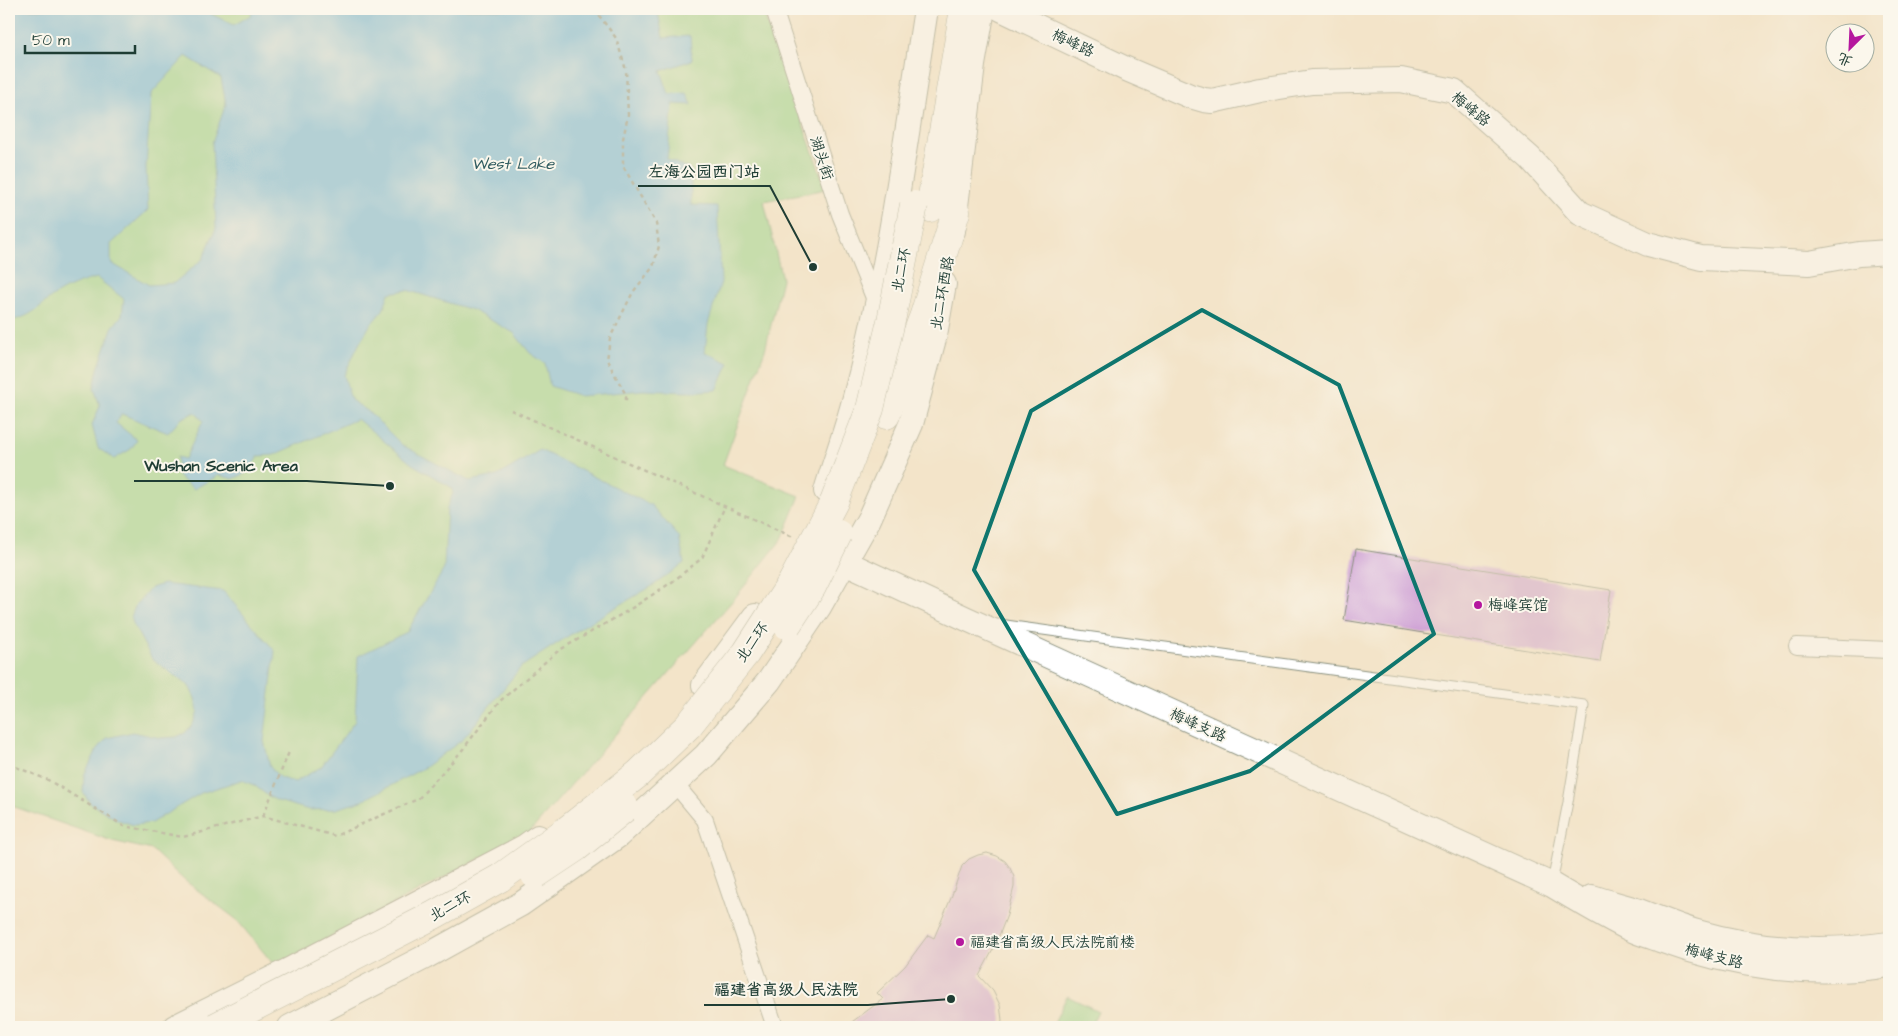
<svg xmlns="http://www.w3.org/2000/svg" width="1898" height="1036" viewBox="0 0 1898 1036" font-family="'Architects Daughter','LXGW WenKai TC',sans-serif">
<style>
.green{fill:#93d48b;stroke:#598860}
.water{fill:#68b8e3;stroke:#447a8c;fill-rule:evenodd}
.building{fill:#cfa2d5}
.lines{fill:none;stroke-linecap:round;stroke-linejoin:round}
.lane-casing{stroke:#89907e;stroke-width:11}
.street-casing{stroke:#89907e;stroke-width:18}
.secondary-casing{stroke:#89907e;stroke-width:26}
.highway-casing{stroke:#89907e;stroke-width:29}
.path{stroke:#89907e;stroke-width:2.5;stroke-dasharray:4 4;stroke-linecap:butt}
.lane{stroke:#fff;stroke-width:9}
.street{stroke:#fff;stroke-width:16}
.secondary{stroke:#fff;stroke-width:24}
.highway{stroke:#fff;stroke-width:28}
.highway-bridge-casing{stroke:#89907e;stroke-width:29;stroke-linecap:butt}
.highway-bridge{stroke:#fff;stroke-width:28}
.marked{fill:none;stroke:#0f766e;stroke-width:4;stroke-linejoin:round}
.poi-dot{fill:#b5179e;stroke:#fbf7ec;stroke-width:2}
.labels{text-anchor:middle;stroke-width:4;stroke-linejoin:round;paint-order:stroke}
.street-label{font-size:15px;fill:#1f3d34;stroke:#fbf7ec}
.poi-label{font-size:15px;fill:#1f3d34;stroke:#fbf7ec;text-anchor:start}
.water-label{font-size:16px;font-style:italic;fill:#315c60;stroke:#fbf7ec}
.leader{fill:none;stroke:#1f3d34;stroke-width:2}
.callout-dot{fill:#1f3d34;stroke:#fbf7ec;stroke-width:2}
.callout-label{font-size:16px;text-anchor:middle;font-weight:bold;fill:#1f3d34;stroke:#fbf7ec;stroke-width:4;stroke-linejoin:round;paint-order:stroke}
</style>
<rect width="100%" height="100%" fill="#fbf7ec"/>
<filter id="ink" filterUnits="userSpaceOnUse"><feTurbulence type="fractalNoise" baseFrequency=".02" numOctaves="2"/><feDisplacementMap in="SourceGraphic" scale="10" xChannelSelector="R" yChannelSelector="G"/><feConvolveMatrix kernelMatrix="1 2 1 2 8 2 1 2 1" color-interpolation-filters="sRGB"/></filter>
<filter id="wash" filterUnits="userSpaceOnUse"><feTurbulence type="fractalNoise" baseFrequency=".0096" numOctaves="4" result="noise"/><feDisplacementMap in="SourceGraphic" scale="20" xChannelSelector="R" yChannelSelector="G"/><feGaussianBlur stdDeviation="1.12" result="paint"/><feColorMatrix in="noise" values="0 0 0 0 0 0 0 0 0 0 0 0 0 0 0 0 0 1.4 0 .05"/><feComposite in="paint" operator="in"/></filter>
<g filter="url(#wash)">
<rect width="100%" height="100%" fill="#f3e4c9"/>
<path class="green" d="M9 9H762L826 189 764 201 782 279 765 350 723 465 800 496 782 539 734 599 529 833 275 966 236 919 184 880 152 850 112 841 9 805Z
M1067 996 1098 1011 1090 1027H1052Z"/>
<path class="water" d="M9 9H209L211 14 234 25 251 15 252 9H670L658 12 663 38 690 36 692 60 661 71 669 94 687 93 692 105 673 104 667 159 691 170V205L717 206 721 282 708 324 705 352 729 363 717 390 686 392 643 390 580 396 550 386 545 363 530 353 514 333 472 310 407 290 389 293 383 310 370 325 359 344 344 375 351 400 369 412 402 445 469 481 497 476 540 450 651 505 679 537 684 563 654 585 582 627 521 667 462 740 425 767 362 801 336 809 309 810 278 801 268 796 254 785 241 780 201 793 151 823 134 825 118 820 90 803 83 792 84 775 97 750 107 738 133 732 161 738 176 737 185 733 193 724 198 711 195 698 189 686 152 659 134 626 131 617 136 604 151 588 163 584 223 591 275 651 264 741 270 767 280 778 295 782 321 767 355 721 358 656 407 632 444 569 447 508 453 493 451 487 412 464 357 419 274 455 259 456 246 473 233 479 219 475 194 489 178 476 177 457 185 459 203 421 195 412 181 419 168 433 122 414 116 423 137 440 131 449 114 459 98 448 92 425 100 406 94 388 98 369 112 328 122 315 124 299 97 278C84 281 72 285 60 292 39 304 36 316 9 321ZM186 56 221 78 226 104 212 143 216 228 203 259 174 283 149 285 111 263V244L148 210 146 167 151 94Z"/>
<g id="blocks">
<path class="building" d="M1356 549 1611 590 1600 662 1344 620Z
M987 853 997 856 1005 861 1010 868 1014 877V887L1007 915 995 946 979 976 993 991 1000 1005 1002 1020 1000 1027H845L883 999 877 993 905 966 928 935 934 938 951 898 962 866 969 859 978 855Z"/>
</g>
</g>
<g filter="url(#ink)">
<use href="#blocks" fill-opacity="0" stroke="#89907e" stroke-width="1"/>
<g class="lines">
<g class="lane-casing">
<path id="lane" d="M999 624 1584 705 1568 802 1552 883"/>
</g>
<g class="street-casing">
<path id="street" d="M774 9 840 214 877 305
M1797 646 1889 650
M675 784 705 820 775 1027"/>
</g>
<g class="secondary-casing">
<path id="secondary" d="M1001 9 1124 68 1190 96 1204 100 1212 101 1260 90 1312 82 1401 80 1454 91 1530 158 1580 213 1648 244 1701 258 1809 263 1859 254 1889 252
M953 231 973 65 983 9
M826 491C836 457 849 424 857 389 890 265 906 136 926 9
M832 556 967 619 1552 885C1577 900 1602 915 1628 928 1638 933 1650 936 1660 940 1733 967 1813 978 1889 965
M704 685 755 616
M1592 897C1607 902 1624 906 1639 911 1658 918 1677 926 1697 932 1759 950 1825 953 1889 944
M175 1027 291 969 524 847 538 837
M290 1027 425 957 521 904 619 835 706 755 769 681 819 607 869 519 911 424 935 335 944 284"/>
</g>
<g class="highway-casing">
<path id="highway" d="M930 208 964 9
M886 415 924 315 956 212"/>
</g>
<path class="path" d="M594 9 616 38 626 70 628 115 623 139V166L656 223 659 246 653 267 633 292 610 338 607 360 626 395V401
M511 410 793 537
M9 764 48 780 124 826 183 837 263 816 335 836 418 799 460 753 500 701 558 651 629 610 672 582 702 558 725 506
M263 816 289 752"/>
<use href="#lane" class="lane"/>
<use href="#street" class="street"/>
<use href="#secondary" class="secondary"/>
<use href="#highway" class="highway"/>
<g class="highway-bridge-casing">
<path id="highway-bridge" d="M787 625 812 587 838 534
M535 875 577 847 625 808
M215 1027 434 915 500 878 567 830 638 774 688 726 746 653 792 582 834 502 870 409 891 321 914 205"/>
</g>
<use href="#highway-bridge" class="highway-bridge"/>
</g>
</g>
<path d="M0 0H1898V1036H0ZM1202 310 1339 385 1434 634 1250 771 1117 814 974 570 1031 411Z" fill="#f3e4c9" fill-opacity=".55" fill-rule="evenodd"/>
<path class="marked" d="M1202 310 1339 385 1434 634 1250 771 1117 814 974 570 1031 411Z"/>
<g class="poi-dot">
<circle cx="1478" cy="605" r="5"/>
<circle cx="960" cy="942" r="5"/>
</g>
<g class="labels">
<g class="street-label">
<text transform="translate(1073 43) rotate(25)" y="5">梅峰路</text>
<text transform="translate(1471 109) rotate(39)" y="5">梅峰路</text>
<text transform="translate(822 158) rotate(72)" y="5">湖头街</text>
<text transform="translate(901 270) rotate(-79)" y="5">北二环</text>
<text transform="translate(942 293) rotate(-80)" y="5">北二环西路</text>
<text transform="translate(752 642) rotate(-55)" y="5">北二环</text>
<text transform="translate(1198 725) rotate(24)" y="5">梅峰支路</text>
<text transform="translate(450 906) rotate(-29)" y="5">北二环</text>
<text transform="translate(1714 956) rotate(14)" y="5">梅峰支路</text>
</g>
<g class="poi-label">
<text x="1488" y="610">梅峰宾馆</text>
<text x="970" y="947">福建省高级人民法院前楼</text>
</g>
<g class="water-label">
<text x="513" y="169">West Lake</text>
</g>
</g>
<path class="leader" d="M813 267L770 186H638M390 486L307 481H134M951 999L868 1005H704"/>
<g class="callout-dot">
<circle cx="813" cy="267" r="5"/>
<circle cx="390" cy="486" r="5"/>
<circle cx="951" cy="999" r="5"/>
</g>
<g class="callout-label">
<text x="704" y="177">左海公园西门站</text>
<text x="221" y="471">Wushan Scenic Area</text>
<text x="786" y="995">福建省高级人民法院</text>
</g>
<rect width="1898" height="1036" fill="none" stroke="#fbf7ec" stroke-width="30"/>
<g transform="translate(1850 48) rotate(204)"><circle r="24" fill="#fbf7ec" stroke="#a3ada2"/>
<path d="M0-4L9 19L0 12L-9 19Z" fill="#b5179e"/>
<text y="-8" font-size="14" font-weight="bold" text-anchor="middle" fill="#1f3d34">北</text>
</g>
<path d="M25 45v8h110v-8" fill="none" stroke="#1f3d34" stroke-width="2.5"/>
<text x="32" y="45" font-size="15" fill="#1f3d34" stroke="#fbf7ec" stroke-width="4" paint-order="stroke">50 m</text>
</svg>
